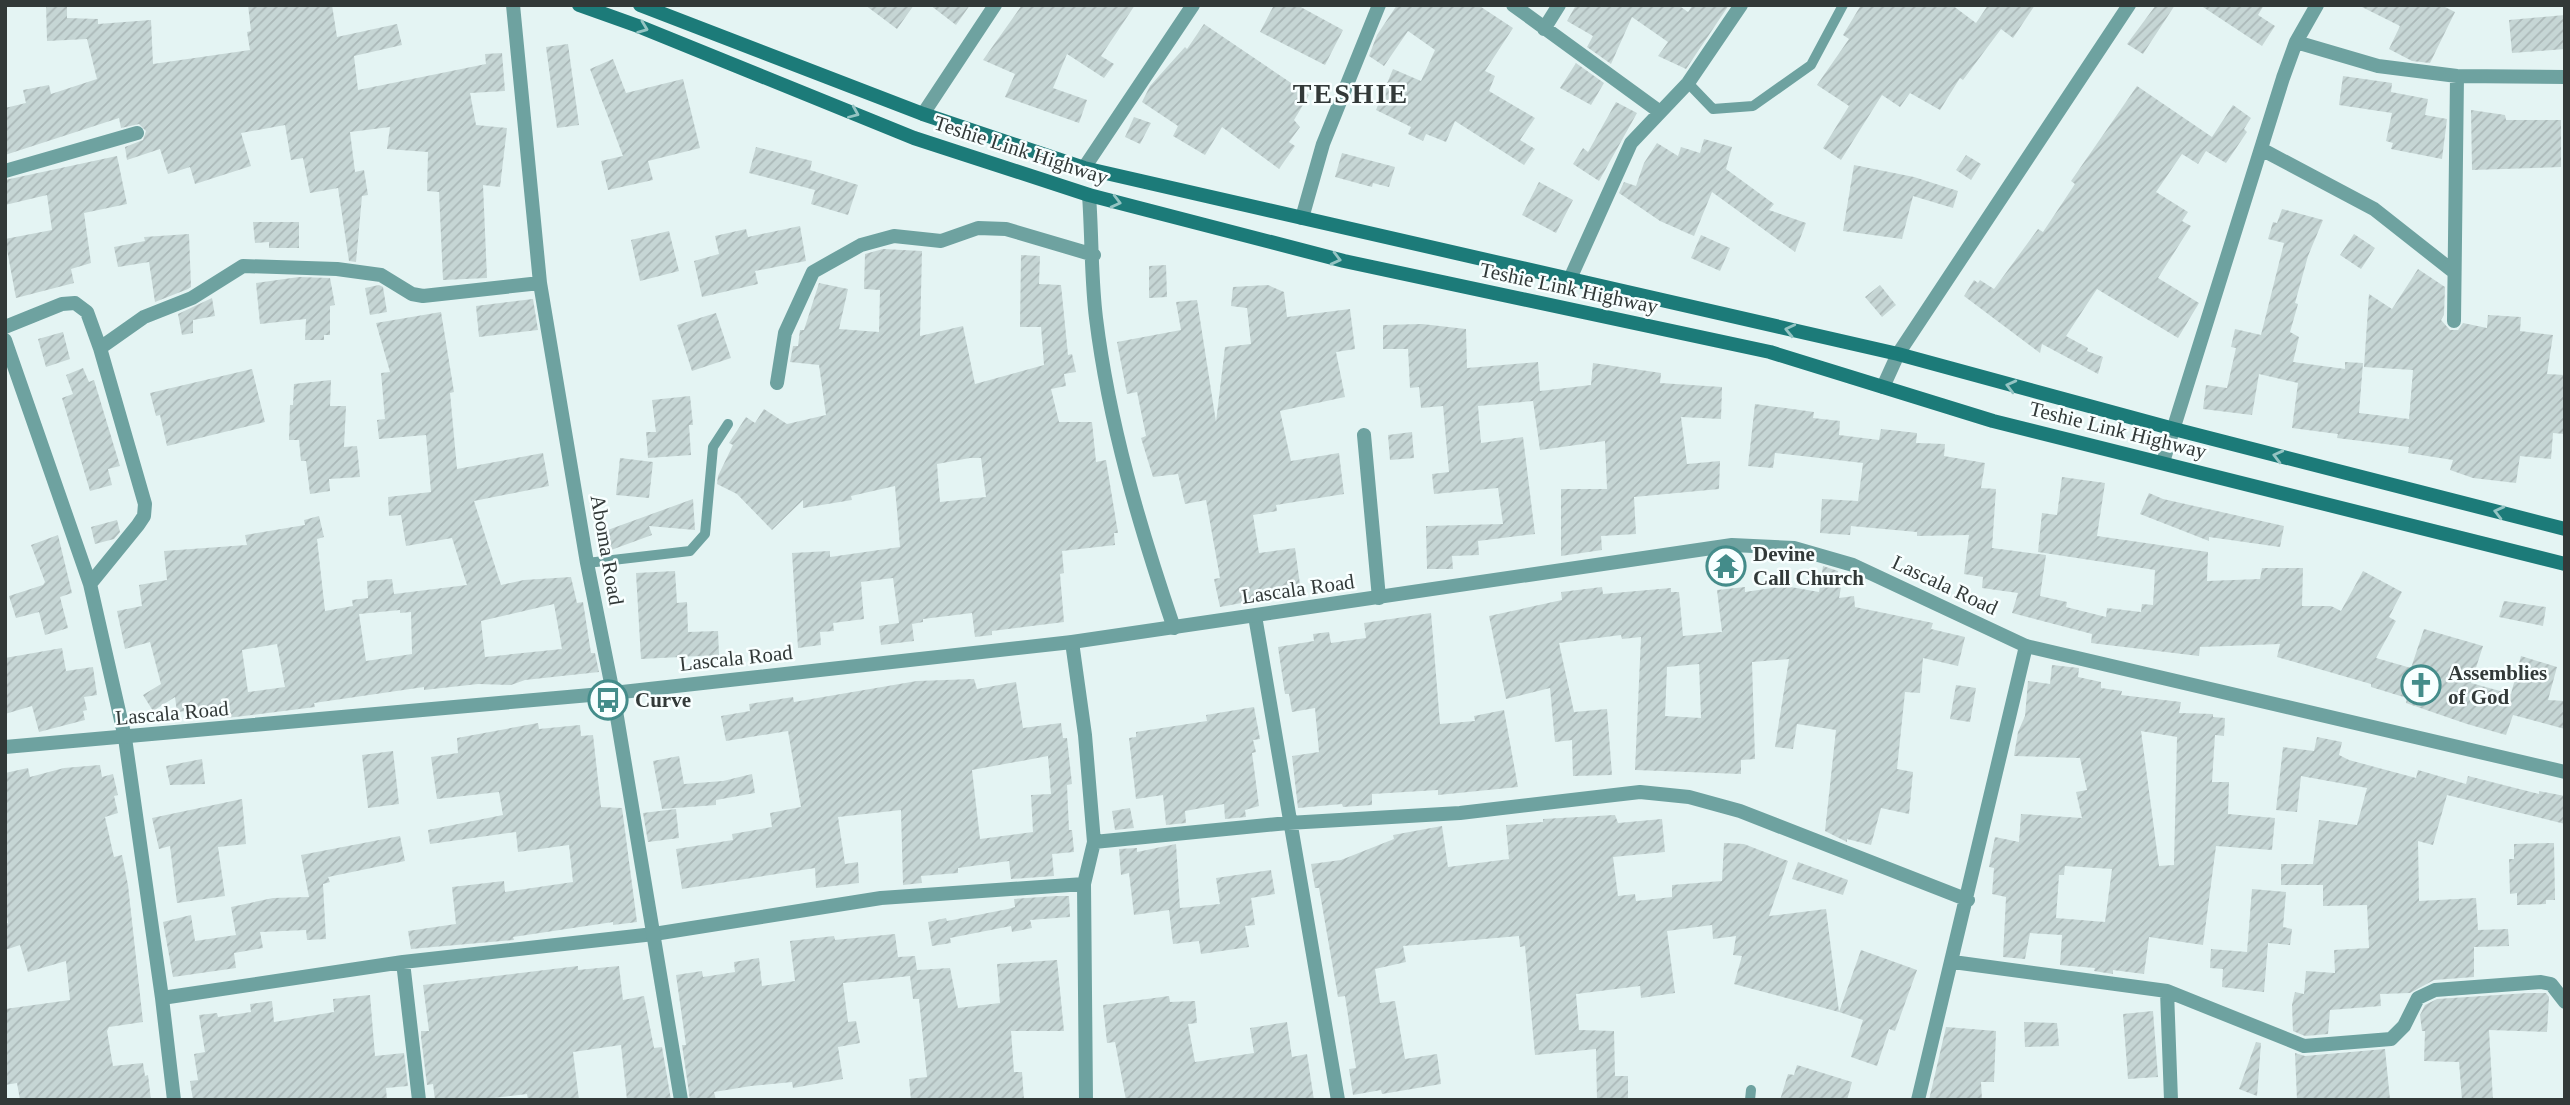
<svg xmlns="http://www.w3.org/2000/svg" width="2570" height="1105" viewBox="0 0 2570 1105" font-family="Georgia,serif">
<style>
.building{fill:url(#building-hatch);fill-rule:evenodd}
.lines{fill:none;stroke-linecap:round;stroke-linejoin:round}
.service{stroke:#6ea2a0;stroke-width:10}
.minor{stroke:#6ea2a0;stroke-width:14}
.tertiary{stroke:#6ea2a0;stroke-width:14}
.secondary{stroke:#1c7b79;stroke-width:14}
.oneway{stroke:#95c4c3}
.labels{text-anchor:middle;stroke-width:5;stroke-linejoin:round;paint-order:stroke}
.street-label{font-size:21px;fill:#323938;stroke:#f8ffff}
.poi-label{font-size:21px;font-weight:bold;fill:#323938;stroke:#f8ffff;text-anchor:start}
.district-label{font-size:28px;font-weight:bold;letter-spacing:2px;fill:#323938;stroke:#f8ffff}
</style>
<defs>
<pattern id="building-hatch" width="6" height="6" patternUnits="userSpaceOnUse" patternTransform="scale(1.75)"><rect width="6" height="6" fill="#c6d6d5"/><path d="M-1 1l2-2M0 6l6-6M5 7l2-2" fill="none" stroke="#abb8b8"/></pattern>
</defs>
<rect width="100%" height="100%" fill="#e4f4f3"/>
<path class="building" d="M46 5H67V18L98 19V24L151 20 153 64 250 50 247 32 251 31 248 5H332L337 37 397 24 402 45 354 56 358 90 486 64 485 54 502 53 505 91 470 93 476 125 507 128 500 187 483 185 487 278 443 280 439 192 427 191 428 152 387 149 390 127 350 132 355 172 364 170 368 195 362 196 356 262 349 261 338 188 310 193 303 158 291 160 285 125 241 133 251 166 195 184 190 167 168 174 160 149 127 160 125 147 143 140 146 131 139 124 121 128 119 118 5 155V108L26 103 23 90 49 85 51 94 97 79 87 39 47 41Z
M865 5H914L897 29Z
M930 5H970L956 25Z
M1022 5H1135L1101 56 1114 64 1104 78 1067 54 1053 88 1087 100 1079 123 1005 97 1015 74 983 60Z
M1274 5H1297L1343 30 1325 65 1260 32Z
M1397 5H1478L1513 28 1485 71 1495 76 1489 91 1535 118 1520 140 1535 149 1524 165 1455 121 1446 142 1426 134 1423 141 1408 134 1411 127 1376 110 1393 69 1421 81 1435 50 1408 31 1384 66 1369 56 1377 35Z
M1576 5H1678L1688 12 1693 5H1729L1686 69 1658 56 1668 42 1632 17 1611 64 1587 47 1593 36 1567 21Z
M1861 5H1952L1976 23 1988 5H2035L2013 38 2001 29 1963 80 1960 78 1940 110 1910 93 1900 107 1882 95 1841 160 1823 148 1849 106 1817 85 1849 39 1843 35Z
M2156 5H2175L2143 54 2127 44Z
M2200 5H2264L2258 15 2275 26 2262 46Z
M2358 5H2441L2455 12 2430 63 2412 61 2389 49 2400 26Z
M2565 15V49L2512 53 2509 20Z
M1204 24 1309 95 1294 120 1300 127 1289 142 1295 146 1279 169 1222 127 1205 155 1173 136 1178 126 1142 102 1150 86 1185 47 1187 49Z
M568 44 579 125 557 128 546 47Z
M613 59 626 93 683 79 700 148 648 161 653 180 608 190 601 161 623 156 590 69Z
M1576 63 1604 83 1591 105 1560 88Z
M2343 76 2392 83 2391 92 2428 99 2425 115 2447 119 2442 159 2391 149 2393 143 2386 141 2392 113 2339 105Z
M2137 86 2212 137 2233 105 2251 118 2244 129 2247 132 2226 163 2206 151 2198 164 2182 154 2156 192 2188 212 2182 221 2191 226 2158 278 2199 303 2178 338 2097 289 2066 336 2088 348 2087 351 2103 357 2098 374 2042 344 2040 353 1964 296 1974 280 1978 283 1980 280 1994 289 2038 229 2043 232 2075 184 2071 181Z
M1616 102 1637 113 1599 181 1573 164 1583 148 1588 152Z
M2471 110 2505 115 2506 120H2561V167L2472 170Z
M1134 117 1151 123 1140 144 1125 137Z
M1704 139 1732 147 1726 169 1774 204 1769 210 1806 223 1795 252 1712 192 1694 236 1660 221 1619 193 1624 182 1636 186 1644 163 1657 143 1678 156 1681 147 1700 153Z
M756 147 812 161 810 170 858 185 848 215 811 204 815 190 749 173Z
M1342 153 1395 167 1389 187 1373 183 1372 187 1335 177Z
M1966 155 1981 164 1971 180 1956 170Z
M117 156 127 204 84 213 91 263 71 269 74 283 16 298 5 239 52 230 47 195 5 205V180Z
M1854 165 1914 177 1958 191 1953 208 1913 196 1902 239 1843 231Z
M1539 182 1573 200 1556 233 1522 215Z
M2282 209 2323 220 2308 256 2295 303 2298 304 2290 332 2299 337 2293 362 2345 369V362L2363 363 2359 413 2409 419 2413 370 2364 367 2369 294 2392 309 2418 269 2445 287 2444 315 2441 320 2450 330H2458L2463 323 2487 328 2488 315 2521 317 2520 331 2553 335 2547 374 2565 375V434L2553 433 2551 459 2520 456 2516 483 2473 478 2450 470 2453 460 2408 453 2409 447 2337 438 2338 434 2292 428 2298 383 2259 374 2252 415 2203 409 2206 385 2227 388 2236 348 2231 347 2235 329 2261 335 2284 243 2268 239 2273 222 2277 223Z
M253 222H299V248H269V242L255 243Z
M800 226 806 261 755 271 758 284 702 297 694 261 719 254 715 236 746 229 748 237Z
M669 231 679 271 640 281 631 240Z
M189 234 191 287 188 289 155 302 149 262 118 267 114 247 145 241 144 237Z
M2354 234 2375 248 2361 269 2340 255Z
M1701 235 1730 248 1720 271 1691 258Z
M883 249 922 251 920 336 963 326 975 384 1044 365 1041 327H1020L1021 255 1040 256 1039 284 1061 285 1068 355 1072 354 1076 372 1064 374 1066 386 1051 389 1059 422H1092L1096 462 1106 460 1118 533H1114L1115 545 1062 551 1064 573 1060 574 1064 622 992 631V635L975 637 972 613 923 619V622L912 624 914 641 881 645 879 626 899 623 893 578 861 582 864 619 833 623 834 631 820 632 821 645 798 648 792 553 830 551V557L900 547 895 486 851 496 852 500 803 508V500L772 530 737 494 717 484 718 476 733 445 729 443 746 417 755 423 764 409 787 424 826 415 819 365 790 362 793 346H798L800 330H804L819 283 848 289 839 329 879 332 880 290 864 289 865 254ZM970 458H981L986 497 940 502 937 464Z
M1166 265 1167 297 1149 298V266Z
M299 277 330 278 335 305 330 306V335H324V340H305L306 319 260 324 256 283Z
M379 285 383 287 387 312 370 315 365 288Z
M1268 285 1284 292 1287 317 1350 309 1355 349 1336 352 1345 397 1280 411 1291 461 1339 453 1344 494 1276 505 1277 511 1253 515 1259 553 1295 548 1301 592 1220 607 1214 579 1220 578 1206 500 1185 504 1178 474 1153 477 1141 438 1146 436 1137 392 1127 394 1117 342 1181 330 1176 302 1197 300 1216 422 1225 347 1251 344 1247 308 1231 306 1233 287Z
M1880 285 1896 305 1882 317 1865 297Z
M212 298 215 316 193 320V333L182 335 178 314Z
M533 299 538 330 479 337 476 306Z
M441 312 454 392 450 393 457 469 543 453 549 486 474 501 501 585 524 580 571 577 577 603 583 602 591 653H595L599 672 525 680 511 685 478 684 424 690V687L314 703 315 707 227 718 226 714 207 716 206 709 177 712 175 697 153 711 143 695 161 684 150 642 125 649 117 611 142 606 139 585 167 580 164 551 247 545 245 535 305 525 304 520 319 516 324 537 317 539 325 611 353 606 352 600 368 598 367 581 392 579 394 594 467 585 452 538 406 546 401 515 389 516 388 497 431 492 426 435 379 439 377 420 385 419 381 373 390 372 376 323ZM554 604 562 649 485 657 481 621ZM400 610V613L411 612 412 654 366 661 359 614ZM277 644 285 687 248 692 242 650Z
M716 313 731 358 692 371 677 325Z
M1422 324 1466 329 1467 368 1538 362 1540 391 1591 385 1593 363 1661 373 1660 383 1722 387 1721 419 1681 417 1687 464 1720 461 1719 489 1634 497 1636 534 1601 536 1602 550 1561 556V489H1607L1605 441 1540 450 1533 401 1478 406 1481 443 1523 437 1535 534 1478 541 1479 555 1452 556 1453 569H1427L1426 526 1503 524 1498 488 1434 494 1432 474 1449 472 1443 406 1421 408 1419 387 1410 388 1408 349H1383V325Z
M63 332 70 359 46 367 38 339Z
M83 368 89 382 94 380 120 466 108 469 112 485 90 491 62 398 73 394 66 375Z
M252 369 265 422 167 446 160 415 156 416 150 393Z
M331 380 330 406H346L344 447 357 446 360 477 329 479 330 491 310 494 306 461H301L299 440H289L290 405H293L294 384Z
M690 396 693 425H689L691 455 648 458 646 432H656L652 400Z
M1755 404 1814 412 1813 418 1840 421 1839 435 1879 440 1881 429 1917 433 1916 443 1945 444 1944 456 1985 463 1981 488 1996 489 1992 548 2046 555 2040 596 2067 602 2066 607 2106 617 2107 608 2141 612 2142 604 2153 605 2155 570 2038 552 2042 513 2057 515 2062 477 2105 483 2097 536 2208 552 2207 581 2260 579 2262 568H2303L2302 606H2331L2341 611 2363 571 2402 592 2389 617 2396 621 2376 658 2411 668 2424 629 2483 646 2471 683 2511 694 2521 656 2557 667 2548 700 2565 701V729L2513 715 2506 735 2467 724 2406 703 2407 698 2371 687V684L2277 657 2280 644 2200 647 2199 656 2091 643 2092 634 2012 613 2018 593 1982 588 1983 577 1964 574 1969 535 1917 536V532L1851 526 1850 535 1820 533 1822 499 1858 501 1863 463 1775 453 1773 468 1748 466Z
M1412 432 1414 458 1390 460 1388 435Z
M620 458 653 462 649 498 616 495Z
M2149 493 2163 499 2284 526 2280 547 2209 537V541L2140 514Z
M693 499 695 530 649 526 652 535 611 550 605 531Z
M117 520 120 532 114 539 95 544 91 527Z
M58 535 72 593 60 597 68 628 45 635 39 612 16 618 9 596 43 585 45 582 31 545Z
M1823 566 1838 571 1837 581 1842 582 1839 598 1854 596 1855 607 1933 623 1931 629 1965 637 1958 666 1923 658 1920 693 1905 692 1897 769 1913 772 1909 814 1881 808 1871 845 1847 839V842L1825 831 1836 730 1797 724 1793 749 1775 747 1789 659 1752 662 1755 759 1741 760V774L1635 770 1641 637 1622 639 1621 635 1559 643 1574 712 1607 709 1612 775 1573 776 1572 740 1555 742 1550 688 1506 699 1489 616 1562 600 1561 592 1602 587 1603 594 1671 588V592H1679L1683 636 1722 632 1717 590 1745 587V592L1785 586 1819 592ZM1699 664 1701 718 1665 716 1667 667Z
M675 571 677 603 687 602 688 632 718 631 719 655 641 659 636 573Z
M2504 601 2546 607 2543 626 2499 617Z
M1431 613 1440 724 1475 721 1474 716 1504 710 1518 787 1438 795V790L1372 794V805L1343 807 1342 804 1298 808 1292 756 1319 752 1315 708 1292 712 1289 694H1285L1278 647 1314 641 1313 634 1329 632 1331 643 1366 638 1364 623Z
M62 648 66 671 93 667 97 695 84 697 87 710 83 711 85 720 39 732 32 706 5 714V658Z
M2052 665 2079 668 2078 677 2101 682V688L2122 691 2121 695 2181 702 2179 713 2213 714V717L2225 718 2224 736 2215 735 2212 782H2229L2228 814 2275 818 2272 850 2216 846 2203 945 2149 937 2144 974 2113 970V974L2094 971 2095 968 2060 965 2062 935 2030 933 2025 959 2003 957 2006 897 1992 894 1994 868 1989 867 1995 837 2019 842 2021 814 2082 818 2076 792 2087 790 2080 758 2014 756 2018 732 2025 716 2028 681 2050 684ZM2141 731 2177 737 2174 865 2159 866ZM2065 866 2112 869 2105 922 2056 918 2059 875H2064Z
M974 679 977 689 1016 682 1023 728 1061 723 1063 738H1067L1072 784 1067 785 1069 830H1072L1074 852 1052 854 1054 876 1011 879 1009 861 958 868V873L921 876 922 883 903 885 901 810 838 817 845 864 858 862 859 883 816 888 815 868 682 889 676 849 733 840 732 834 772 827 770 813 801 807 788 731 726 741 721 716 750 711 749 704 793 697 794 702 917 681ZM1048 756 1051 794 1031 795 1033 832 980 839 972 770Z
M1956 685 1976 688 1970 722 1950 719Z
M1254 707 1260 739 1253 740 1256 752 1252 753 1259 806 1245 810 1246 817 1225 819 1224 804 1185 811 1186 823 1166 825 1163 795 1136 799 1129 738 1136 737V732L1207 721 1206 715Z
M538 723 539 729 580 725 581 736 593 735 601 807 622 808 637 922 613 925V922L513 937 514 940 411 949 408 931 456 924 452 887 504 881 505 892 573 882 569 845 518 852 516 832 430 844 428 830 503 815 499 792 437 799 431 757 458 753 457 738Z
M2317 737 2342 742 2339 755 2349 760 2416 778 2418 770 2466 784 2468 776 2539 794V791L2565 796V824L2447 795 2433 845 2418 841 2419 901 2476 898 2478 930 2508 929 2509 946 2474 947V977L2434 980 2410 993 2380 994 2381 1006 2330 1010 2328 1034 2305 1036 2293 1031 2292 1005 2295 992 2304 994 2306 971 2335 973 2334 950 2369 948 2367 905 2323 906V885H2281V864H2313L2319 820 2357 825 2367 788 2301 776 2297 812 2276 810 2283 747 2314 751Z
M393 751 399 804 368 808 362 755Z
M679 756 684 784 723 781 752 774 755 793 716 800V805L662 809 653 761Z
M202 759 205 784 170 785 166 766Z
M100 765 102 777 113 774 118 795 114 796 118 813 105 817 114 857 122 855 128 885 143 1022 109 1027 107 1031 113 1066 143 1063 145 1076 148 1075 151 1100H20L17 1083 5 1085V1009L70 1000 66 961 28 972 20 945 5 950V924L8 923 5 904V773L28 768 30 777 64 768Z
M242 799 246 844 218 847 225 896 177 903 170 846 159 849 152 818Z
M1130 808 1134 828 1115 830 1112 811Z
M676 809 679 838 648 842 643 813Z
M1615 815 1618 823 1662 819 1665 852 1613 857 1618 896 1635 894 1636 901 1672 897V885L1722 881 1724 843 1744 844 1788 861 1769 916 1826 909 1839 1012 1734 984 1742 956 1733 955 1736 936 1713 939 1712 925 1667 931 1675 993 1641 998 1640 986 1576 994 1579 1030 1614 1031 1615 1076H1628V1100H1597L1596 1049 1535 1055 1525 946 1520 947 1519 936 1403 946 1406 962 1375 969 1380 1003 1395 1001 1405 1059 1437 1054 1441 1084 1382 1094 1381 1090 1353 1095 1349 1069 1356 1068 1345 996 1338 997 1319 888H1315L1311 864 1341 860 1394 839 1393 835 1442 826 1448 867 1509 859 1506 825 1543 822V819Z
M400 836 405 861 328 877 330 882 323 884 326 939 307 940 306 930 260 932 263 948 234 953 236 968 173 977 163 922 191 915 195 941 236 935 231 907 273 898 309 897 301 855Z
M2554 843 2555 900H2546V904L2517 905V893L2510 894 2509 859H2514V844Z
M1176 844 1180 908 1220 904 1216 878 1271 870 1275 894 1251 898 1255 925 1245 926 1249 947 1201 954 1199 941 1173 944 1169 910 1134 915 1129 873 1121 875 1119 849 1137 848V852Z
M1798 862 1848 880 1843 895 1792 879Z
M2252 889 2286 892 2283 927 2292 929 2290 945 2268 943 2264 992 2222 987 2223 969 2210 968 2211 949 2247 952Z
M1057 896H1069L1070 917 1030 920 1032 928 1012 932 1011 926 950 938 951 943 932 946 928 922 946 918 947 921 1008 909 1015 907 1014 899Z
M895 934 898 957 915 956 917 970 950 968 958 1008 1000 1003 997 964 1057 960 1064 1031H1011L1014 1072H1022L1024 1100H911L909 1079 927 1077 919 999H913L910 976 843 983 848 1022 856 1021 860 1043 838 1047 843 1079 793 1088 792 1082 751 1086 714 1092 716 1100H690L682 1045H686L676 975 702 971 703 977 735 972 734 962 759 958 762 986 795 981 790 941 834 936 835 940Z
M1861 950 1917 970 1895 1031 1889 1029 1877 1066 1851 1057 1863 1020 1839 1012Z
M578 966V970L619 966 623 1000 644 996 654 1048 662 1047 671 1100H627L621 1045 573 1052 579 1100H528L527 1094 478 1100H435L433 1084 427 1085 421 1037V1031H429L423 985Z
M2528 993H2546L2549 997 2547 1032 2489 1030 2493 1100H2462L2459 1062 2424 1061 2425 1031H2422L2420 1015 2425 1005 2437 999Z
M370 995 375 1056 404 1053 408 1086 386 1088 387 1100H193L190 1081 198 1080 194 1054 205 1052 199 1015 217 1013 218 1017 251 1012 250 1004 272 1001 274 1022 334 1012 333 999Z
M1169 996 1170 1002 1195 1001 1197 1023 1188 1024 1195 1062 1254 1053 1250 1028 1287 1022 1292 1057 1307 1054 1314 1100H1126L1115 1042 1107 1043 1103 1005Z
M2153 1011 2158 1077 2128 1079 2123 1014Z
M2024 1022 2057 1023 2059 1046 2025 1047Z
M1946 1027 1996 1031 1994 1082H1981L1982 1100H1929Z
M2256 1042 2261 1043 2257 1096 2239 1089Z
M2385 1049 2390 1100H2297L2295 1053 2305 1056Z
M1797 1065 1852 1082 1847 1100H1780L1788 1074 1794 1075Z"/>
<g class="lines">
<path class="service" d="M1688 83 1713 109 1753 106 1811 65 1843 5
M587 563 690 551 705 534 713 447 728 424
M1750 1100 1751 1090"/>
<path class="minor" d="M513 5 540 283 587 563 613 693
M1513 5 1660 112
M1544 29 1559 5
M2296 42 2378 66 2457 76 2565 77
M923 114 995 5
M2261 149 2374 209 2454 272
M1084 168 1193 5
M5 171 137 133
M1089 195C1092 236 1091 278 1096 318 1109 424 1140 528 1174 628
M1302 218 1323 144 1379 5
M1569 281 1631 143 1688 83 1741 5
M2454 321 2457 76
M5 327 62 304 75 303 87 312 100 348 145 504 144 516 138 525 90 584
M5 340 90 584 125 738 162 998 403 962 654 934 881 898 1084 884
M100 348 144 317 192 298 243 266 337 269 381 275 412 294 423 296 540 283
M777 383 785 333 813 272 861 245 894 236 941 241 978 228 1006 229 1094 255
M1883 387 1898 354 2129 5
M1364 435 1379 598
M2163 462 2283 78 2296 42 2317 5
M1255 616 1338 1100
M1072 642 1085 735 1094 842 1084 884 1086 1100
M1094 842 1288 823 1460 813 1640 792 1689 797 1740 811 1968 900
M403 962 419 1100
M1953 962 2167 991 2304 1046 2391 1039 2404 1026 2418 998 2435 990 2541 982 2551 984 2565 1002
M2167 991 2171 1100
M162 998 174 1100
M1918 1100 2026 646"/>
<path class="tertiary" d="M613 693 681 1100
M5 747 613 693 1072 642 1732 545 1794 548 1853 565 2026 646 2565 772"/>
<path class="secondary" d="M579 5 638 26 914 138 1089 195 1344 261 1770 352 1993 421 2565 564
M640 5 923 114 1084 168 1898 354 2174 429 2565 529"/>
</g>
<defs><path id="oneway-chevron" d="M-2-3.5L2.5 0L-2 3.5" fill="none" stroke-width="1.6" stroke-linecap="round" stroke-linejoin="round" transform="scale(1.75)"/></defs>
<g class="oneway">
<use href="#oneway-chevron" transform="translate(643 28) rotate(21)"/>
<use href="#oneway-chevron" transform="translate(854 113) rotate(23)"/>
<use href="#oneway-chevron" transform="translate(1116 202) rotate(14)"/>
<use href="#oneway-chevron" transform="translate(1336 259) rotate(14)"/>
<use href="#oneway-chevron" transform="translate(1790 330) rotate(-167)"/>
<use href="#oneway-chevron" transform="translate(2011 386) rotate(-166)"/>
<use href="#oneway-chevron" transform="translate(2278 456) rotate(-166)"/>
<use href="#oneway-chevron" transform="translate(2499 512) rotate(-166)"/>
</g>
<defs>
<g id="temple-ring" transform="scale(2.0125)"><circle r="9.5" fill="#f8ffff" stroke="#448c8a" stroke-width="1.5"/><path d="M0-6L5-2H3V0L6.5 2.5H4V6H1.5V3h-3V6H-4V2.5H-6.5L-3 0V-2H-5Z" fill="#448c8a"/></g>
<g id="church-ring" transform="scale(2.0125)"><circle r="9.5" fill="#f8ffff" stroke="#448c8a" stroke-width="1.5"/><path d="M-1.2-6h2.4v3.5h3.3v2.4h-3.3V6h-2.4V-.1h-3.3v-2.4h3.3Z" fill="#448c8a"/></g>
<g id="bus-ring" transform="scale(2.0125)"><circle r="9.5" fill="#f8ffff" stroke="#448c8a" stroke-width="1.5"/><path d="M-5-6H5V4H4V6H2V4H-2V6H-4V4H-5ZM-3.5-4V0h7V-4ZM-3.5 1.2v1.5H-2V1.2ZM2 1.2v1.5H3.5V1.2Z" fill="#448c8a"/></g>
</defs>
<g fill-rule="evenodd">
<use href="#temple-ring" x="1726" y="566"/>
<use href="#church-ring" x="2421" y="685"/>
<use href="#bus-ring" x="608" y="700"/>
</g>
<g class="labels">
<g class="street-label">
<text transform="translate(1021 150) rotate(18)" y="7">Teshie Link Highway</text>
<text transform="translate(1569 288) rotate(12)" y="7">Teshie Link Highway</text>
<text transform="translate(2118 430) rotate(14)" y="7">Teshie Link Highway</text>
<text transform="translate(607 550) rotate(80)" y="7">Aboma Road</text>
<text transform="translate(1945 585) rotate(25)" y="7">Lascala Road</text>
<text transform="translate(1298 589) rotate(-8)" y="7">Lascala Road</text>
<text transform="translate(736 658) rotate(-6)" y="7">Lascala Road</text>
<text transform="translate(172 713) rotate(-5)" y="7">Lascala Road</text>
</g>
<g class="poi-label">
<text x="1753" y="561">Devine<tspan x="1753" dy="24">Call Church</tspan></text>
<text x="2448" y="680">Assemblies<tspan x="2448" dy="24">of God</tspan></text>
<text x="635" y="707">Curve</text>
</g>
<g class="district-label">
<text x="1351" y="103">TESHIE</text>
</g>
</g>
<rect width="2570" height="1105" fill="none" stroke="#323938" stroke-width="14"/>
</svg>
